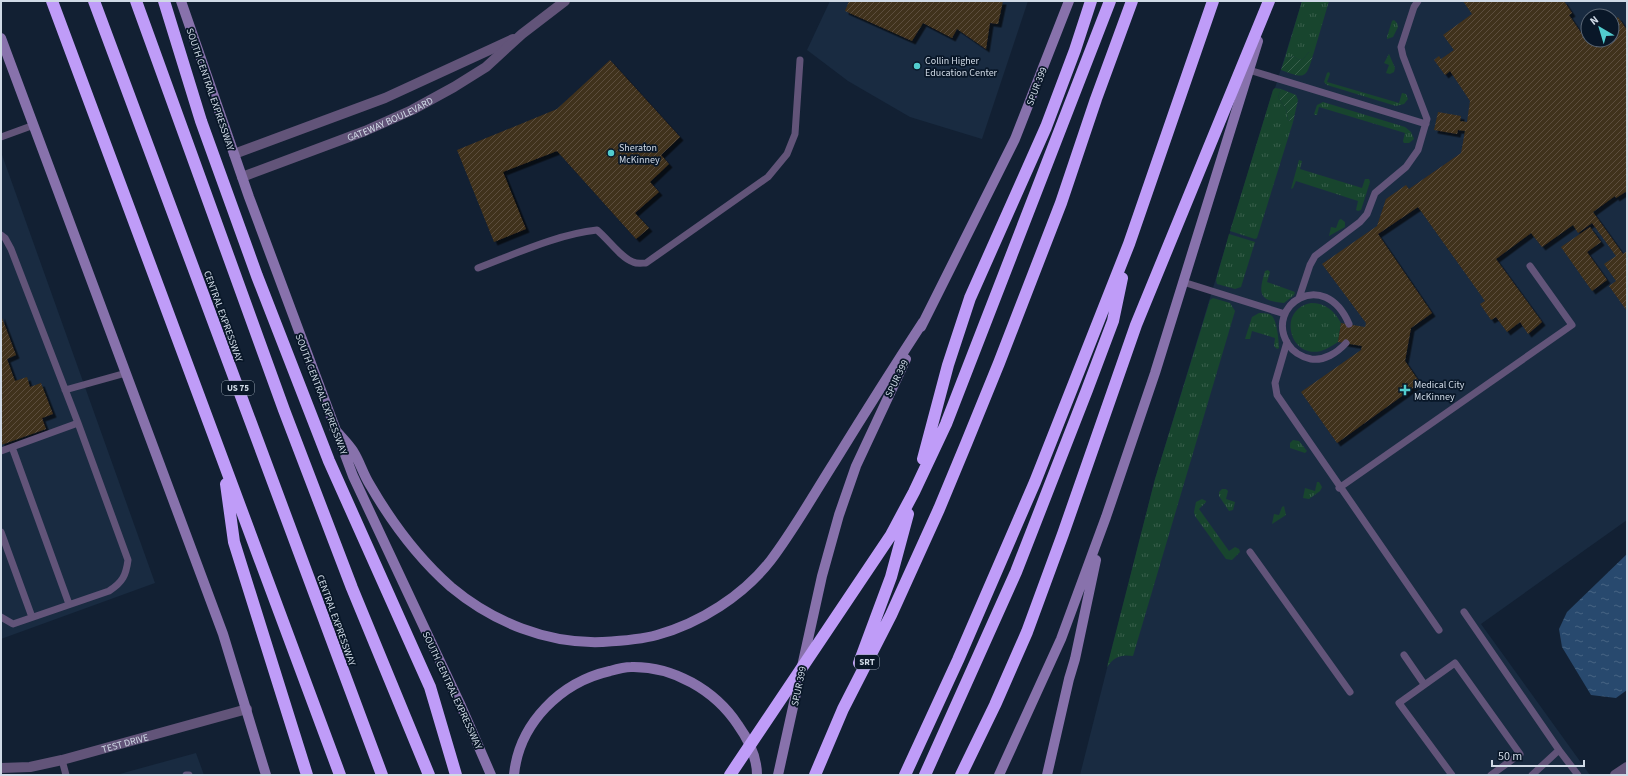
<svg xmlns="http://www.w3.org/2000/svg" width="1628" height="776" viewBox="0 0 1628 776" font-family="'Source Sans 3',sans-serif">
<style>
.built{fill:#192b41;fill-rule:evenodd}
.grass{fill:url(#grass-tufts)}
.garden{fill:url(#garden-furrows)}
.water{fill:url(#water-ripples)}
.building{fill:url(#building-hatch);filter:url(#shadow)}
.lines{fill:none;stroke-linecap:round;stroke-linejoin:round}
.service{stroke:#625479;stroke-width:7}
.minor{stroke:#625479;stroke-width:10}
.tertiary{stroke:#625479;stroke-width:10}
.secondary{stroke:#8872ac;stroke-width:10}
.motorway{stroke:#bf9cf8;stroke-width:12}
.poi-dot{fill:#52cdcf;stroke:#091728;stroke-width:1.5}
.labels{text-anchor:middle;stroke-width:3.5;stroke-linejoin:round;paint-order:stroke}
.shield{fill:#091728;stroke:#94a0ad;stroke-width:1}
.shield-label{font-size:9px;font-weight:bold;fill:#d0dae6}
.poi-label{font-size:10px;fill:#d0dae6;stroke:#091728;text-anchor:start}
.street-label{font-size:10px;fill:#d0dae6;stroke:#091728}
</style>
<defs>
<pattern id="grass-tufts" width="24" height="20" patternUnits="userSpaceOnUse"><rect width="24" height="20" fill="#18452e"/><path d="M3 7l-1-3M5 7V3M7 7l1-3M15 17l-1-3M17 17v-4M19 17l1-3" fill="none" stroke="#395f4c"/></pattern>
<pattern id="garden-furrows" width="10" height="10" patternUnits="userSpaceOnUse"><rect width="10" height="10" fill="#18452e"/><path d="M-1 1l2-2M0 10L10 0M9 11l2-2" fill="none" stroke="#395f4c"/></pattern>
<pattern id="water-ripples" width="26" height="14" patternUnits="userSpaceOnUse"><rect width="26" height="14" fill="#28496e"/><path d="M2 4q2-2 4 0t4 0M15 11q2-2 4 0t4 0" fill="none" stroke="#466383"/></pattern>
<pattern id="building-hatch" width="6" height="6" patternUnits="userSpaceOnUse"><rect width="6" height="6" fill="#40301b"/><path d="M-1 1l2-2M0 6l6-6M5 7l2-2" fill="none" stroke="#5b4d3c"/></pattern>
<filter id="shadow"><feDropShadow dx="3.5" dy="3.5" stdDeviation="0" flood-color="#0009"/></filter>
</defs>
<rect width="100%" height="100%" fill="#122033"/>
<path class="built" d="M830 1H1028L982 139 910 117 848 81 807 50Z
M1302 1H1627V520L1481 624 1590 775H1080L1155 479 1273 90 1275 88ZM1588 16H1612V40H1588Z
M1 152 155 583 1 639Z
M196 753 204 775H116Z"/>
<path class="grass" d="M1302 1H1329L1314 52H1309L1303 59 1299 60 1293 56 1284 61Z
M1394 20 1397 23 1398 27 1393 37 1387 39V37L1392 21Z
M1389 54 1395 68 1394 72 1390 74 1386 73 1389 65 1384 63Z
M1329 72 1330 74 1327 82 1399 103 1402 93 1406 94 1408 99 1404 104 1396 106 1327 85 1324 82 1327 73Z
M1275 88 1281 89 1278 97 1286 109 1288 120 1293 122 1257 238 1255 239 1230 231 1273 90Z
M1323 102 1405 127 1411 132 1414 139 1409 143H1404L1403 141 1405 133 1319 107 1317 115H1315L1314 114 1317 105Z
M1299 160 1302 161 1300 169 1362 188 1365 179H1369L1370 182 1361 210 1358 211 1356 210 1358 201 1296 181 1293 188 1291 189Z
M1341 219 1345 222V227L1329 236 1331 227 1336 228 1339 220Z
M1229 234 1255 242 1241 287 1235 289 1217 284 1216 280Z
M1268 270 1270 272 1267 282 1295 292 1294 295 1284 303C1257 301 1259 292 1265 271Z
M1213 298 1230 303 1235 311 1133 656C1121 654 1114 657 1107 667L1155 479 1210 300Z
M1311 303C1325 303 1334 310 1341 323L1338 342C1333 345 1327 349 1321 351 1289 359 1277 309 1311 303Z
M1259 313C1263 313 1269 313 1272 316 1277 321 1279 341 1279 348L1277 349 1274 346 1275 338 1252 331 1250 339H1245L1252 317Z
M1293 440 1299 441 1307 451 1305 453 1290 448V443Z
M1317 482H1319L1322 487 1320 491 1309 499 1303 498 1305 488 1315 491Z
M1222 489H1226L1228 491 1226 499 1235 502 1233 510 1229 511 1219 496V492Z
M1202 499 1206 501V502L1199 509 1229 551 1235 547 1239 549 1240 552 1232 560 1226 559 1195 516 1194 512 1196 502Z
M1284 506 1286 515 1272 524 1274 514 1279 515 1282 507Z"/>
<path class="garden" d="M1309 52H1314C1306 78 1307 80 1281 70L1284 61 1293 56 1299 60 1303 59Z
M1281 89 1296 95 1298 100 1293 122 1288 120 1286 109 1278 97Z"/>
<path class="water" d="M1627 554V690L1616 698 1591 695 1562 647 1559 629 1567 612Z"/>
<path class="building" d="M849 1H1003L998 24 990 23 986 49 957 29 952 38 923 23 912 41 845 11Z
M1463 1H1564L1572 13 1569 15 1586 40 1588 38V40H1612V21L1618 17 1627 30V191L1616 198 1615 196 1593 212 1623 254 1627 251V311L1609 286 1616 281 1604 264 1616 256 1592 223 1578 233 1573 225 1542 247 1531 233 1496 259 1542 322 1528 334 1520 322 1507 332 1496 317 1491 320 1480 304 1485 301 1418 207 1378 234 1432 313 1411 328 1405 361 1420 383 1337 443 1301 392 1361 350 1362 346 1338 342 1341 323 1365 327 1366 323 1322 264 1377 226 1386 199 1406 185 1409 189 1461 153 1465 131 1458 130 1457 134 1434 130 1438 112 1461 116 1460 121 1467 122 1470 101 1450 71 1445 75 1434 60 1439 56 1441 59 1454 50 1443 35 1472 14Z
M610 60 680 137 661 155 669 164 650 182 659 192 635 213 649 228 636 239 557 151 503 172 526 229 494 242 457 150 557 109Z
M1590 227 1601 242 1587 252 1607 280 1592 291 1561 247Z
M1 315 16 355 7 359 15 381 27 377 30 387 41 383 53 414 42 418 46 429 1 445Z"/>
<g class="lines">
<path class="service" d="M1249 70 1426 124
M1 137 34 125
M1 235 5 238 11 249 78 423 128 560C126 575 123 582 109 591L13 624 1 617
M478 268C515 254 558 234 597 230 608 239 621 258 633 262 637 264 642 263 646 263L768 177 787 154 795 134 800 60
M1183 282 1285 314
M1299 298 1310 265 1315 256 1360 222 1367 214 1375 193 1406 167 1418 150 1427 119 1403 56 1401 47 1414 7 1418 1
M1287 342 1275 383 1277 395 1439 630
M1346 343C1337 353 1324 361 1311 359 1302 357 1293 352 1288 344 1264 306 1324 266 1349 324
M65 390 126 373
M12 447 69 604
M1 451 78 423
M1339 488 1572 325 1530 266
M1 532 32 617
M1250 552 1350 692
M1464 612 1559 750
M1404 655 1424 684
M62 760 66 775
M186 775H189
M1452 775 1399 703 1455 663 1520 754 1491 775
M1532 775 1559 750 1578 775"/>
<g class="minor">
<path d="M234 154 385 98 513 39"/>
<path id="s1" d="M242 177 365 131 412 110 454 87 486 67 522 34 565 1"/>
<path d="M1615 775 1627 767"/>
</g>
<path class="tertiary" id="s2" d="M1 768 30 767 62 760 247 709"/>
<path class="secondary" d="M181 1 249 197 353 476 461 706 491 775
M1 38 223 634 266 775
M921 327 1015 139 1069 1
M334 428C340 436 348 443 353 451 360 462 363 474 370 485 392 523 418 558 451 587 493 622 547 644 602 642 620 641 639 640 657 635 700 623 743 596 771 560 795 528 814 494 835 461 864 414 893 368 923 322
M514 775C519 723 561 682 610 671 617 669 624 667 631 667 673 666 715 690 738 725 748 739 757 757 757 775
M778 775 822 576 839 515 856 466 906 359
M999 775 1061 639 1106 517 1155 373 1258 41
M1047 775 1069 679 1075 659 1096 560"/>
<path class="motorway" d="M52 1 340 775
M94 1 382 775
M136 1 284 410 352 588 429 775
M164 1 201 121 257 276 329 461 430 687 456 775
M923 459 948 365 970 298 1046 127 1075 50 1091 1
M226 484 234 542 307 775
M859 663 891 577 908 514
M730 775 891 535 914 492 946 424 1110 1
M815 775 843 709 891 615 939 509 966 444 999 363 1061 203 1096 99 1132 1
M905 775 958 660 1035 482 1129 244 1213 1
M925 775 1016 572 1087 390 1113 321 1122 278
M961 775 995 705 1027 632 1063 534 1136 325 1269 1"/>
</g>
<g class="poi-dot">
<circle cx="917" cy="66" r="4"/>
<circle cx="611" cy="153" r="4"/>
<path d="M1403 384h4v4h4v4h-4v4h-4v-4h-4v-4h4z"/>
</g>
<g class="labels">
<g class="shield">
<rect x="222" y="381" width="32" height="14" rx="3"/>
<rect x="855" y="655" width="24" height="14" rx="3"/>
</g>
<g class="shield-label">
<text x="238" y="391">US 75</text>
<text x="867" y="665">SRT</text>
</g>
<g class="poi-label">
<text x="925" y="64">Collin Higher<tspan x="925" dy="12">Education Center</tspan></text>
<text x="619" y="151">Sheraton<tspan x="619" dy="12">McKinney</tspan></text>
<text x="1414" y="388">Medical City<tspan x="1414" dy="12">McKinney</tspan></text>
</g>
<g class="street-label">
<text transform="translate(1036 86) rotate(-69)" y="4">SPUR 399</text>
<text transform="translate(211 89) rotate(71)" y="4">SOUTH CENTRAL EXPRESSWAY</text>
<text dy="4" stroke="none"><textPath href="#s1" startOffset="159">GATEWAY BOULEVARD</textPath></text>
<text transform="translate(224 316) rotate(70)" y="4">CENTRAL EXPRESSWAY</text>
<text transform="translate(896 378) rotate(-64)" y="4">SPUR 399</text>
<text transform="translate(322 394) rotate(69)" y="4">SOUTH CENTRAL EXPRESSWAY</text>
<text transform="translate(337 620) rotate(70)" y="4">CENTRAL EXPRESSWAY</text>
<text transform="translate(798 686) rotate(-78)" y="4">SPUR 399</text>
<text transform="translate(453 690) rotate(65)" y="4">SOUTH CENTRAL EXPRESSWAY</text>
<text dy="4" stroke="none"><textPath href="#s2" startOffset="127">TEST DRIVE</textPath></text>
</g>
</g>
<rect width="1628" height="776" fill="none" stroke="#d0dae6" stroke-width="4"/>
<g transform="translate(1600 28) rotate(322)"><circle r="19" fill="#091728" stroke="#596574"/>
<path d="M0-3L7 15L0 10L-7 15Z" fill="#52cdcf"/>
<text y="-6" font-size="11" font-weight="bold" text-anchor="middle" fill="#d0dae6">N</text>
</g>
<path d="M1492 760v6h92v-6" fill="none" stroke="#d0dae6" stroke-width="2"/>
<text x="1498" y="760" font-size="12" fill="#d0dae6" stroke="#091728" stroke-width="3" paint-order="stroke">50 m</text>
</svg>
